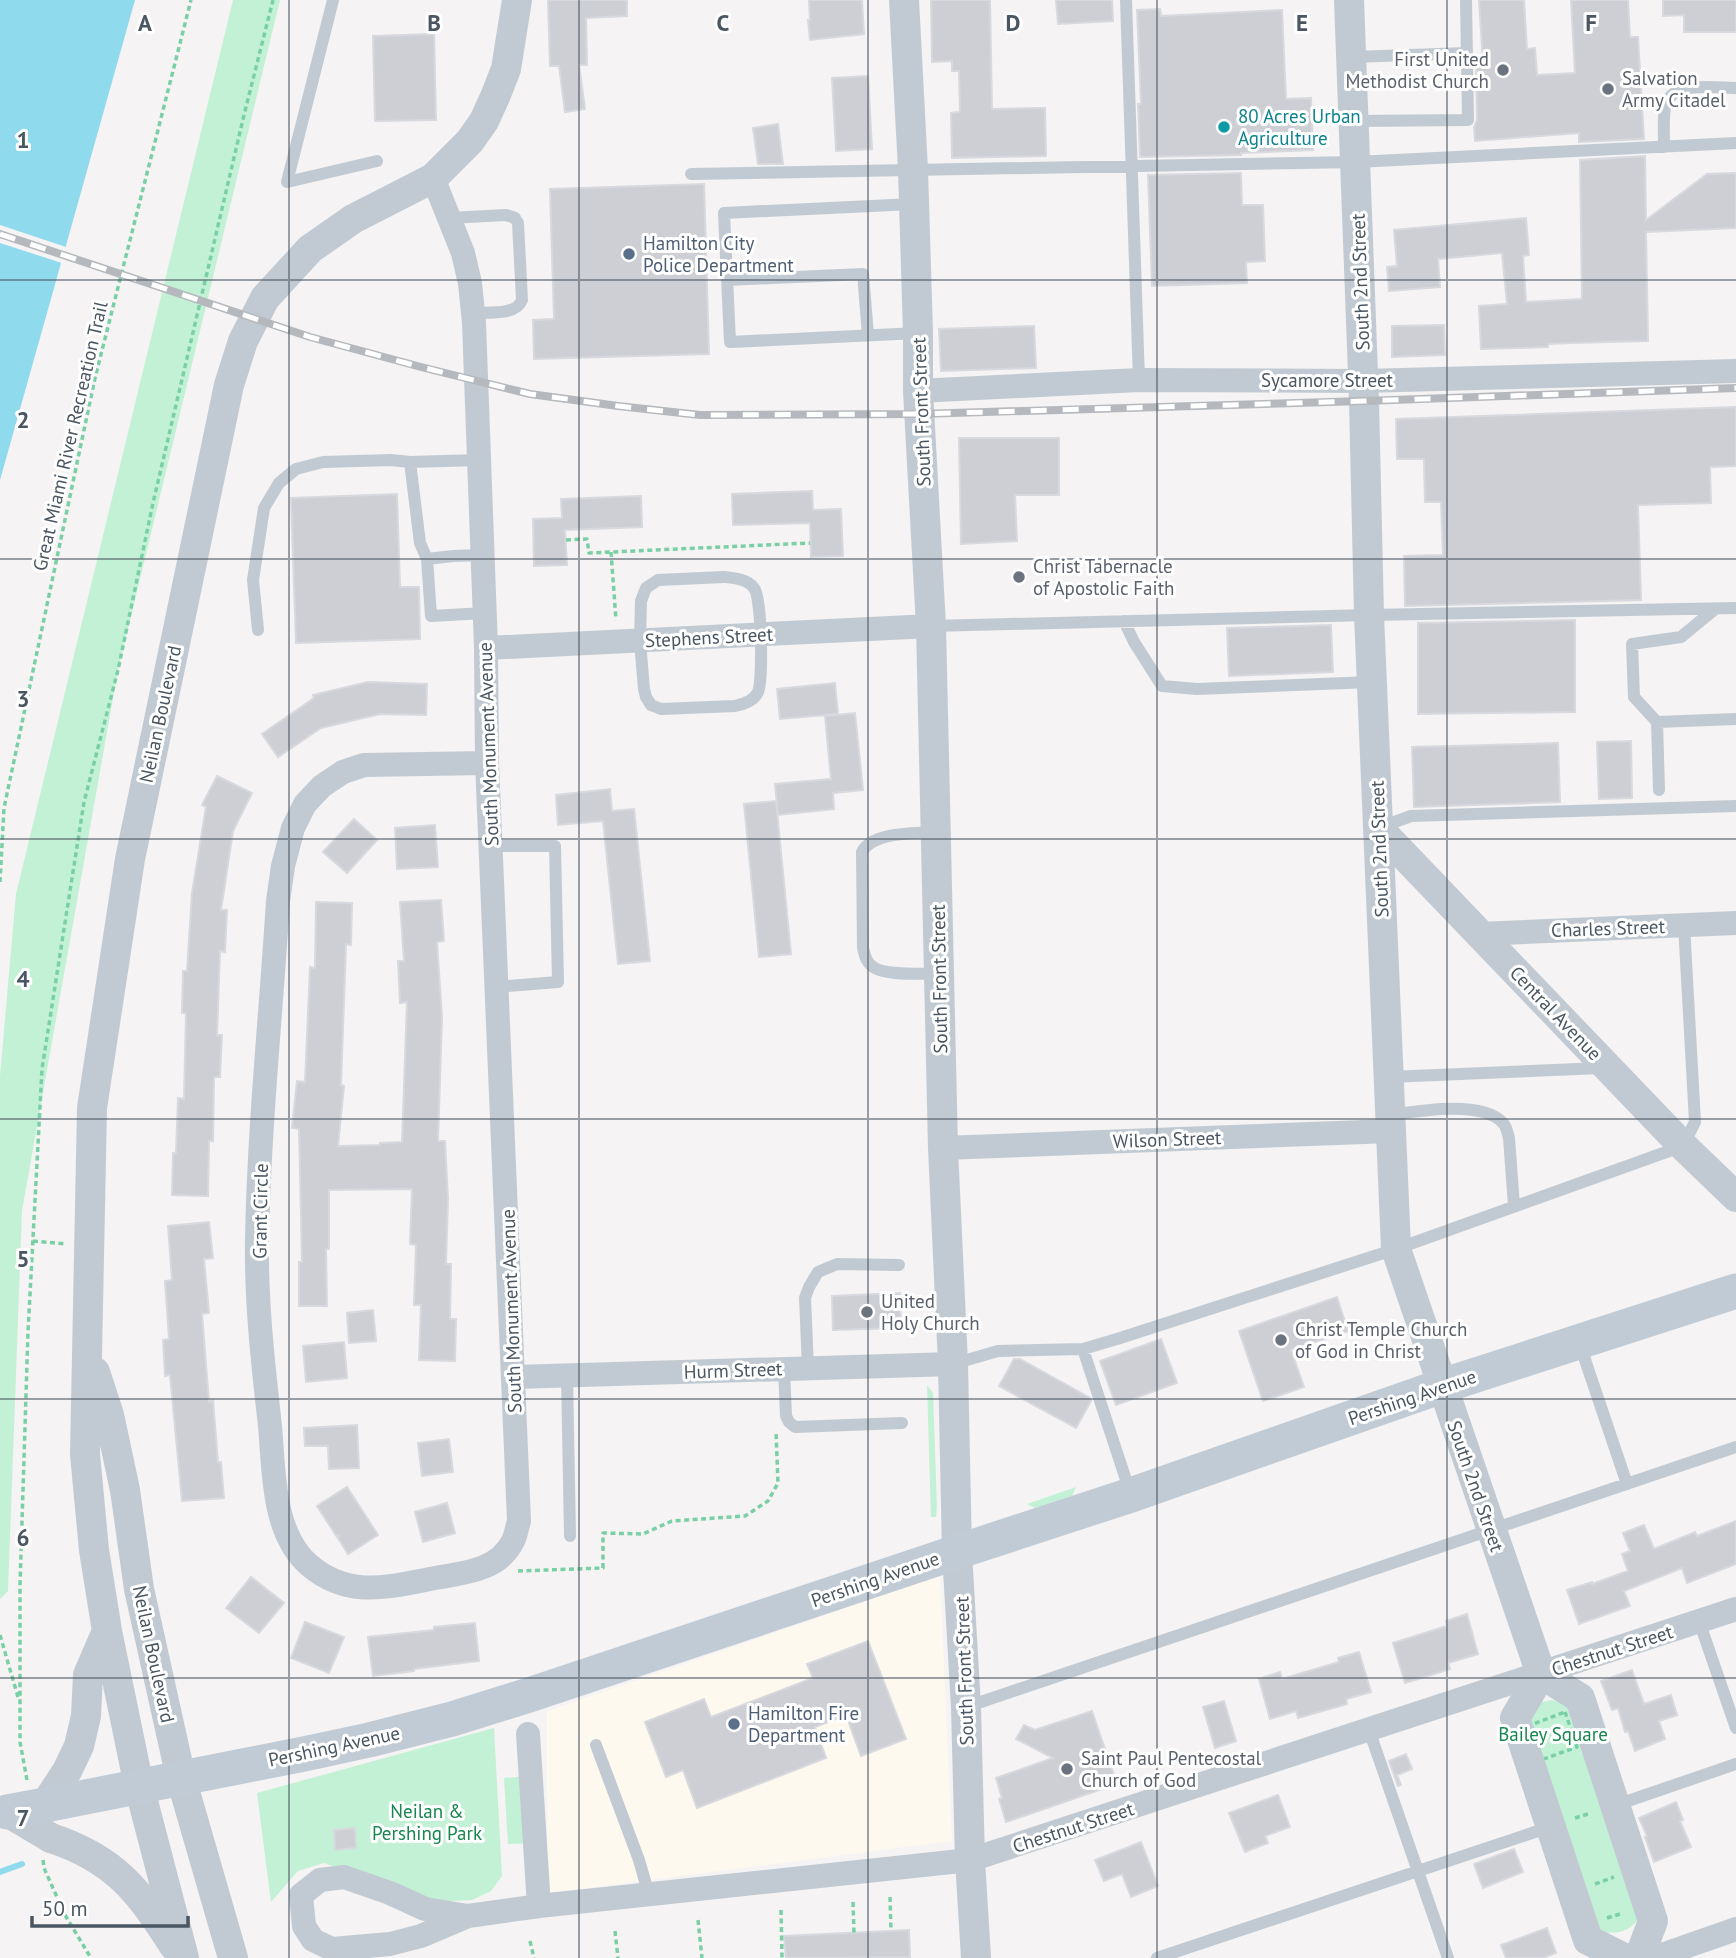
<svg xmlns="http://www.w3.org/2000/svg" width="1736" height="1958" viewBox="0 0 1736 1958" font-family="'PT Sans',sans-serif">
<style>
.commercial{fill:#fdf9ef}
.green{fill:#c3f1d5}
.water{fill:#90daee}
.pier{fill:#f5f3f3}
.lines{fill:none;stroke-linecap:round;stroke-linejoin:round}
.stream{stroke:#90daee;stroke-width:6}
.building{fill:#cdcfd5;stroke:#d7d9de;stroke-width:2}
.path{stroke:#7ad0a6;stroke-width:3.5;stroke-dasharray:5 3.5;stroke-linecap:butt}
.service{stroke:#c1cad2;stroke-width:12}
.minor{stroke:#c1cad2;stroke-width:24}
.tertiary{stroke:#c1cad2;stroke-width:30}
.secondary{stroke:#c1cbd6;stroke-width:35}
.rail-casing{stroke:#b5b8bd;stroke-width:8}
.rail{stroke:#fff;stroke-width:5;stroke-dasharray:16;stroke-linecap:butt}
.tertiary-bridge{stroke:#c1cad2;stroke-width:30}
.secondary-bridge{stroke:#c1cbd6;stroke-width:35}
.grid{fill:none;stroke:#4a5661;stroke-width:2;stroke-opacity:0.55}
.worship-dot{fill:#6b7280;stroke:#fff;stroke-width:2.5}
.culture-dot{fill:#0f9aa8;stroke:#fff;stroke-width:2.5}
.service-dot{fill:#5c6f8a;stroke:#fff;stroke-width:2.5}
.labels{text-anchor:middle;stroke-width:6;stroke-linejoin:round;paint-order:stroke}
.worship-label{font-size:19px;fill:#5b616d;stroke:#fff;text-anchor:start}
.culture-label{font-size:19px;fill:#0d838f;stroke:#fff;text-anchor:start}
.service-label{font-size:19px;fill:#4e5e75;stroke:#fff;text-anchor:start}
.street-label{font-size:19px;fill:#4a5661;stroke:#fff}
.park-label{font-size:19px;fill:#17864f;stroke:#fff}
.grid-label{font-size:23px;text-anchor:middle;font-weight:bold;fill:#4a5661;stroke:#fff;stroke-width:6;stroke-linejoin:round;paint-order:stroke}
</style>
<rect width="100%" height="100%" fill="#f5f3f3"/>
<path class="commercial" d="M940 1576 952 1841 547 1893V1711Z"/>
<path class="green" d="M233 0H280L118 670 22 1211 8 1591 0 1599V1076L16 894Z
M927 1385 933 1393 937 1507 936 1517H931Z
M1076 1487 1072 1496 1035 1508 1027 1504Z
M1552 1700 1568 1703 1640 1916C1630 1934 1614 1935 1595 1930L1527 1712 1541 1702Z
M494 1728 502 1876 491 1891 472 1900 434 1902 403 1890 324 1863 298 1871 271 1902 257 1793Z
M542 1775 544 1843 508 1844 504 1778Z"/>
<path class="water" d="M0 0H135L0 480Z"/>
<path class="pier" d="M0 225 69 248 65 264 0 243Z"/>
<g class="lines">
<path class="stream" d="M0 1872 22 1864"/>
</g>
<path class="building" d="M548 0H627V16L586 18 587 65H579L585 109 565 112 559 66H550Z
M809 0H862L864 34 810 40 808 20H810Z
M931 0H990L992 109 1045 108 1046 156 952 158 951 113 960 112 959 71H952V61L932 62Z
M1056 0H1112L1113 21 1058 24Z
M1479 0H1524L1527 49 1535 48 1537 75 1575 73 1571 0H1628L1630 37H1638L1644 139 1579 142V133L1475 141 1474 127 1477 120 1476 64 1483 63Z
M1663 0H1736V32H1684V15L1663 16Z
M1160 9 1161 16 1282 10 1286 99 1311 98 1313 150 1241 153V155L1140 157 1138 104H1141L1137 10Z
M434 34 436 120 375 121 373 36Z
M868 76 872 149 836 151 832 78Z
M778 124 783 164H758L753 128Z
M1645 156 1646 220 1707 174 1736 173V228L1646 232 1648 341 1570 343 1548 344V347L1481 349 1479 306 1507 304 1502 253 1438 259 1440 287 1389 291 1387 267 1397 266 1394 230 1526 218 1529 255 1523 256 1526 302 1582 299 1580 160Z
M1241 173 1242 205H1263L1265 261 1246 262 1247 283 1152 286 1148 175Z
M704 184 709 354 534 359 533 320 554 319 550 189Z
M1444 325 1445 355 1392 357V326Z
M1034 326 1036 368 941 371 939 329Z
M1736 407V466L1710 467 1711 503 1638 505 1641 600 1405 606 1404 556 1443 555 1441 502H1425L1424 459H1397L1396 419Z
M959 438H1059V495H1015L1017 541 961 544Z
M812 491 813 510 841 509 843 556 811 557 810 523 733 525 732 494Z
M397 494 400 587H419L420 639 296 643 291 498Z
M641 496 642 527 565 530 567 565 534 566 533 519 562 518 561 499Z
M1575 620V712L1418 714V623Z
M1331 625 1333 672 1229 676 1227 628Z
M368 682 427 684 426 715 380 714 321 728 278 757 262 734 314 698 313 695Z
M835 683 838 714 780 719 777 689Z
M855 713 863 790 833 793 834 809 778 815 775 784 831 779 825 716Z
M1631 741 1632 798 1599 799 1597 742Z
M1558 743 1560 802 1414 807 1412 747Z
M217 776 252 793 233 831 221 910H227L225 952 220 951 217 1035H222L220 1077H214L213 1141H209L208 1196 172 1195 173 1153H176L178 1098 184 1099 186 1013H182L183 971H187L192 893 206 807 202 805Z
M610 789 612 811 634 809 650 961 618 964 603 821 558 825 556 795Z
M776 801 791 954 759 957 744 804Z
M354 819 377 840 347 873 323 852Z
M435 825 438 867 397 869 395 828Z
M441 900 444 941 437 942 442 1017 438 1141H445L448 1199 446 1264H451L450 1319H456L455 1361 419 1360 421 1305H414L416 1245 410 1244 412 1189 329 1190V1249H326L327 1306H299V1262H302L299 1129 292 1128 297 1081 305 1082 310 967 315 968 316 902 352 903 351 945 346 944 341 1085 344 1086 338 1146 380 1145V1143L402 1142 407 1002 400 1003 398 961H404L400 902Z
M209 1222 213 1258 204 1259 209 1313 202 1314 209 1402 213 1400 218 1462H221L224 1498 182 1501 170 1375 165 1376 163 1340 169 1339 165 1281 172 1280 168 1226Z
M900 1293 901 1328 833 1330 832 1296Z
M1337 1297 1348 1331 1291 1350 1304 1387 1263 1401 1239 1331Z
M373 1310 376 1341 349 1343 347 1313Z
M1161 1339 1177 1383 1116 1405 1100 1361Z
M344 1342 347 1378 306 1382 303 1346Z
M1014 1359H1020L1090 1398 1091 1401 1076 1428 999 1386Z
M357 1425 359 1468 329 1469 328 1446H305L304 1428Z
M449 1439 453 1472 422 1476 418 1443Z
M347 1487 378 1535 348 1554 338 1538 339 1535 337 1537 317 1506Z
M447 1503 455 1533 423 1542 415 1512Z
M1736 1521V1564L1687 1583 1682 1568 1624 1591 1630 1606 1579 1624 1567 1590 1592 1582V1584L1628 1571 1622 1554 1630 1551 1623 1533 1644 1525 1654 1549 1695 1532 1697 1536Z
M251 1577 284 1603 259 1633 226 1608Z
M1467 1614 1478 1654 1448 1663 1450 1669 1405 1683 1393 1643 1447 1626 1446 1621Z
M305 1622 344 1637 329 1673 291 1658Z
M475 1623 479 1661 414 1669V1671L373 1676 368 1637 434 1630V1627Z
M868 1641 906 1739 861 1756 846 1715 815 1727 826 1758 697 1808 683 1770 666 1777 645 1722 704 1699 711 1717 813 1678 807 1664Z
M1359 1652 1371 1692 1346 1699 1347 1704 1298 1718 1296 1711 1270 1719 1259 1679 1280 1672 1282 1679 1339 1662 1338 1658Z
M1632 1670 1644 1704 1671 1695 1677 1715 1659 1721 1665 1739 1635 1751 1628 1731 1625 1732 1618 1708 1612 1710 1601 1681Z
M1224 1701 1236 1741 1215 1748 1203 1707Z
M1092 1711 1117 1784 1006 1822 999 1799 1002 1798 996 1778 1053 1758 1016 1739 1024 1725 1035 1730Z
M1406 1754 1412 1769 1397 1775 1401 1785 1398 1786 1389 1761Z
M1278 1795 1290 1827 1265 1836 1268 1843 1245 1852 1229 1813Z
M1676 1802 1683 1820 1680 1821 1691 1847 1654 1862 1645 1837 1647 1836 1639 1818Z
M355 1828 356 1848 335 1850 334 1830Z
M1141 1842 1158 1886 1131 1897 1122 1874 1104 1881 1095 1860Z
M1514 1849 1523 1872 1483 1888 1474 1864Z
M1547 1928 1556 1953 1543 1958H1506L1501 1945Z
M909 1930 910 1957 786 1958 784 1936Z"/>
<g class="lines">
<path class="path" d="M566 540 587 539 589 553 810 543
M611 552 616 620
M0 882 4 808 95 378 191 0
M33 1241 66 1244
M518 1571 603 1568V1533L643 1534 672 1521 745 1516 768 1501 778 1483 776 1432
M0 1635 18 1697
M1565 1712 1577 1747 1541 1760 1528 1726Z
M27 1780 20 1742V1585L28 1332 42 1069 84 802 118 670 153 503 244 115 273 0
M1575 1818 1591 1813
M43 1860 44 1868 65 1915 91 1958
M1595 1884 1614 1877
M890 1897 891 1931
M853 1902 854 1933
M781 1910 782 1958
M1607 1918 1623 1913
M698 1920 702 1958
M615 1931 618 1958
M530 1941 534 1958"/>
<path class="service" d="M333 0 287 182 377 161
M1126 0 1139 380
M1352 57 1467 53
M1354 121 1468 120 1466 0
M1664 147C1664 134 1663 120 1665 107 1670 80 1716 88 1736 88
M691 174 1356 162 1736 143
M913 204 724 213 730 342 918 333
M449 218 506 215 515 218 518 223 522 300C516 316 488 312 473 313
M727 280 863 274 868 335
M410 462 479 460
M482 555 453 556 427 559 431 616 485 613
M724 577C734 578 748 579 754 588 762 598 763 681 758 692 754 701 744 704 735 706L661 709 651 705 646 697 644 689 640 641 641 601 646 588 658 580Z
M1124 621 1134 642 1162 686 1197 689 1371 682
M932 626 1369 615 1736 608
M258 630 253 580 264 508 279 483 296 469 323 462 391 460 410 462 420 543 427 559
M1657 722 1634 697 1632 644 1681 637 1715 609
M1659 790 1657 722 1736 719
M1378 828 1411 816 1736 806
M936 832C915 834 873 831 862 852L863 948C865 956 866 962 873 967 885 976 923 973 939 974
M491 846H555L558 982 497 987
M1389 1077 1601 1068
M1391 1115C1418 1111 1482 1100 1503 1123 1507 1127 1507 1132 1509 1138L1514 1206
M1580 1345 1627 1484
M1083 1349 1130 1492
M953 1364 998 1351 1083 1349 1117 1339 1396 1249 1683 1146 1695 1122 1684 925
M808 1368 805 1298 809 1287 818 1272 837 1264 899 1265
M784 1369 786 1416 789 1422 795 1427 902 1423
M567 1375 570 1536
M1699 1621 1736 1728
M966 1707 1736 1447
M1369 1730 1448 1958
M596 1745 639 1860 649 1895
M1616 1805 1736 1764
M1157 1958 1550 1827"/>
<path class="minor" d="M433 178 463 253 470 283 474 323 486 648 487 763 519 1521C517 1527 516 1535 513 1541 498 1571 463 1573 435 1578 388 1587 349 1599 309 1565 272 1533 274 1470 270 1426 263 1364 256 1302 257 1240 259 1127 271 1014 278 901L283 866 293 828 305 804 322 786 343 772 364 765 487 763
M918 391 1139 380 1363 381 1736 371
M486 648 931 626
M1480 934 1736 923
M943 1148 1391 1131
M514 1377 953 1364
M528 1734 539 1906
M468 1916 421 1936 390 1944 332 1949 313 1940 304 1926 301 1895 320 1880 344 1877 390 1893 425 1909 468 1916 539 1906 970 1860 1736 1609
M1653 1958 1736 1929"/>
<path class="tertiary" d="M904 0 913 170 918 333V391L931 626 943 1148 953 1364 957 1552 966 1707 970 1860 976 1958
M1349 0 1364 401 1369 615 1396 1249 1541 1674 1580 1698 1653 1921 1639 1958
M1378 828 1683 1146 1736 1197
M95 1372 109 1415 125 1490 139 1589 181 1778 233 1958
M1541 1674 1515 1718 1588 1940 1624 1958
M45 1805 67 1771 79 1746 86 1716 88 1675 107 1631
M51 1838C115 1859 139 1891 174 1946
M184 1958 139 1786 107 1631 94 1550 85 1454 92 1108 130 859 229 385 243 341 265 298 310 249 353 219 433 178 470 141 484 121 495 97 506 69 517 0"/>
<path class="secondary" d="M45 1805 304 1754 369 1740 452 1719 529 1695 957 1552 1131 1495 1442 1386 1736 1291"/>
<g class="rail-casing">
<path id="rail" d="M0 234 310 337 421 367 530 394 618 406 700 415 919 414 1364 401 1736 388"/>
</g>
<use href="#rail" class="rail"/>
<path class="tertiary-bridge" d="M7 1812 51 1838"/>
<path class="secondary-bridge" d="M7 1812 45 1805"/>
</g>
<path class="grid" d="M289 0V1958M579 0V1958M868 0V1958M1157 0V1958M1447 0V1958M0 280H1736M0 559H1736M0 839H1736M0 1119H1736M0 1399H1736M0 1678H1736"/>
<g class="worship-dot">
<circle cx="1503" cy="70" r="7"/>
<circle cx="1608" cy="89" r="7"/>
<circle cx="1019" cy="577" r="7"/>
<circle cx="867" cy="1312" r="7"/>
<circle cx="1281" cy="1340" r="7"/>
<circle cx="1067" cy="1769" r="7"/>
</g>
<circle class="culture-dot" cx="1224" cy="127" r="7"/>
<g class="service-dot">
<circle cx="629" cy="254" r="7"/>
<circle cx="734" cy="1724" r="7"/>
</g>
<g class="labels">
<g class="worship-label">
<text x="1489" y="66" text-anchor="end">First United<tspan x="1489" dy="22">Methodist Church</tspan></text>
<text x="1622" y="85">Salvation<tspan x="1622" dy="22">Army Citadel</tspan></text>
<text x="1033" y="573">Christ Tabernacle<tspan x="1033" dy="22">of Apostolic Faith</tspan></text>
<text x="881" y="1308">United<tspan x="881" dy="22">Holy Church</tspan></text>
<text x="1295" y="1336">Christ Temple Church<tspan x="1295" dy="22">of God in Christ</tspan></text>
<text x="1081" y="1765">Saint Paul Pentecostal<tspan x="1081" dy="22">Church of God</tspan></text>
</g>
<g class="culture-label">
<text x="1238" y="123">80 Acres Urban<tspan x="1238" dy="22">Agriculture</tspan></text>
</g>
<g class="service-label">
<text x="643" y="250">Hamilton City<tspan x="643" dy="22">Police Department</tspan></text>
<text x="748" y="1720">Hamilton Fire<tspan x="748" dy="22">Department</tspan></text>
</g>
<g class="street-label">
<text transform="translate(1360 282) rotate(-92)" y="7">South 2nd Street</text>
<text x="1327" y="387">Sycamore Street</text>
<text transform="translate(921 412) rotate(-92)" y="7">South Front Street</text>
<text transform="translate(70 436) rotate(-77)" y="7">Great Miami River Recreation Trail</text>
<text transform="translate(709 637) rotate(-3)" y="7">Stephens Street</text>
<text transform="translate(160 714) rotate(-78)" y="7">Neilan Boulevard</text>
<text transform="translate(488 744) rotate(-92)" y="7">South Monument Avenue</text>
<text transform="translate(1379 849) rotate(-92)" y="7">South 2nd Street</text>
<text transform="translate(1608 928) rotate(-2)" y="7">Charles Street</text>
<text transform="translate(939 979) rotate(-91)" y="7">South Front Street</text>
<text transform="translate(1556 1013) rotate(46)" y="7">Central Avenue</text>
<text transform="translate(1167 1139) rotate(-2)" y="7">Wilson Street</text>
<text transform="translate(260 1211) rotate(-89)" y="7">Grant Circle</text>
<text transform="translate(511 1311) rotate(-92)" y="7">South Monument Avenue</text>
<text transform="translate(733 1370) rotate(-2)" y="7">Hurm Street</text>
<text transform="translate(1412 1397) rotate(-19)" y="7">Pershing Avenue</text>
<text transform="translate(1476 1486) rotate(71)" y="7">South 2nd Street</text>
<text transform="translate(875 1579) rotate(-19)" y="7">Pershing Avenue</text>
<text transform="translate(1612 1650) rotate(-18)" y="7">Chestnut Street</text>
<text transform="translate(154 1654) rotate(78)" y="7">Neilan Boulevard</text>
<text transform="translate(964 1671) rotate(-92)" y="7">South Front Street</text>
<text transform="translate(334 1746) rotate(-12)" y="7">Pershing Avenue</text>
<text transform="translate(1073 1827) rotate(-18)" y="7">Chestnut Street</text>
</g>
<g class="park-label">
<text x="1553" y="1741">Bailey Square</text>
<text x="427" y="1818">Neilan &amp;<tspan x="427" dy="22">Pershing Park</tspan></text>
</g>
</g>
<g class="grid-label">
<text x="145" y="31">A</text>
<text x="434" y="31">B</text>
<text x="723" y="31">C</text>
<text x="1013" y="31">D</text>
<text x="1302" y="31">E</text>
<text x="1591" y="31">F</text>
<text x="23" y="148">1</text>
<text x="23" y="428">2</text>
<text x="23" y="707">3</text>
<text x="23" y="987">4</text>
<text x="23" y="1267">5</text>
<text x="23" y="1546">6</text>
<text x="23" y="1826">7</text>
</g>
<path d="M32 1916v10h156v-10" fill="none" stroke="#4a5661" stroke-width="3.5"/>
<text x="42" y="1916" font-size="21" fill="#4a5661" stroke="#ffffff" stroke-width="5" paint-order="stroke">50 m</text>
</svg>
